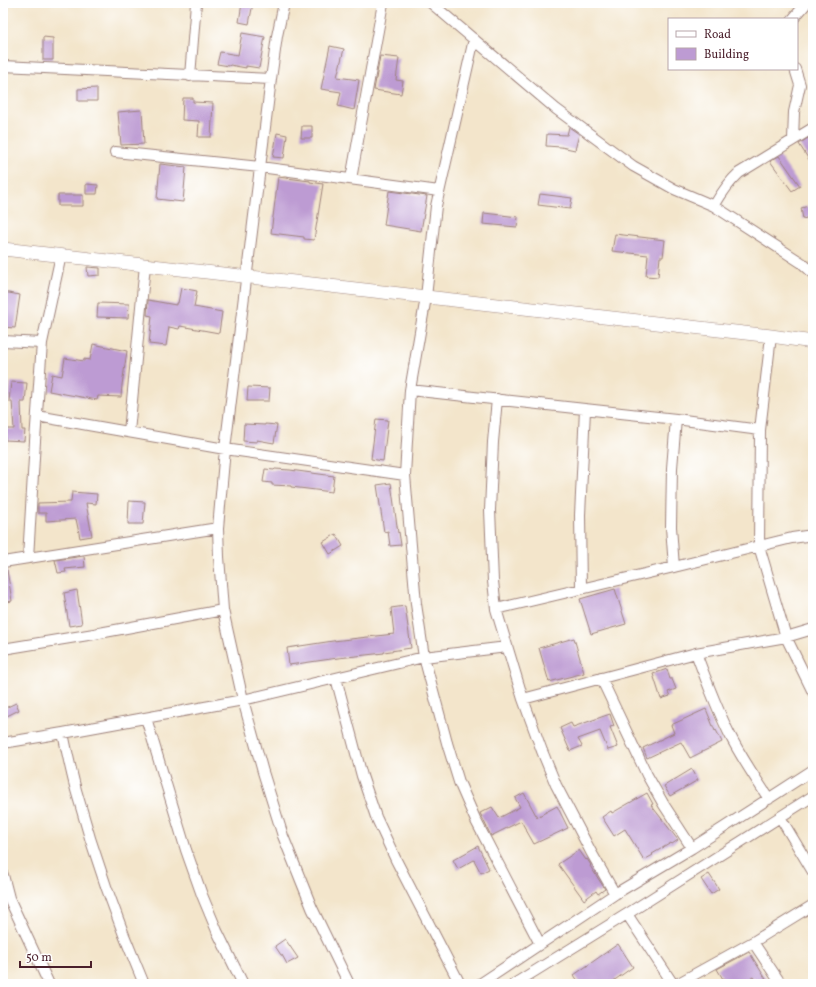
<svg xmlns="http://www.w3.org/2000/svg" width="816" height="987" viewBox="0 0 816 987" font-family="Vollkorn,serif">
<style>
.building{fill:#bd9bd3}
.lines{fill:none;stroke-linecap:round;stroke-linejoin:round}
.minor-casing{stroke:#9e827b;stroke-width:12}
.major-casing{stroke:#9e827b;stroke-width:14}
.minor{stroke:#fff;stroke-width:10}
.major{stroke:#fff;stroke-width:13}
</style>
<rect width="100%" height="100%" fill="#fff"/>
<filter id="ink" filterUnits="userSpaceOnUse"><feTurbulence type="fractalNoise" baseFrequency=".025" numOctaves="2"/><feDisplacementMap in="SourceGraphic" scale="8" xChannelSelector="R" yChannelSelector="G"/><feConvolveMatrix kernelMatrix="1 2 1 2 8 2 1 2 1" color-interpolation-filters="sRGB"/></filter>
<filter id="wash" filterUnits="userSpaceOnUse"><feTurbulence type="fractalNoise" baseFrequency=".012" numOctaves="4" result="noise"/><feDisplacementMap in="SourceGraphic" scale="16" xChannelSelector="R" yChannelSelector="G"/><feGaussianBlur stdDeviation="0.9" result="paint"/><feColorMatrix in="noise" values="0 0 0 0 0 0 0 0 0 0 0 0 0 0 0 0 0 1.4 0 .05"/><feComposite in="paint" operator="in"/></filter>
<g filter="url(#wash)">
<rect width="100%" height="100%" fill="#f3e5cb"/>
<g id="blocks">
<path class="building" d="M242 3H253L249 24 239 22Z
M242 33 265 37 259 68 246 66V68L230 65 229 66 217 64 220 52 238 55Z
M43 37 53 38V60H43Z
M330 46 344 49 337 77 359 80 354 110 338 106 341 92 321 89Z
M380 56 399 58 396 80 403 81 401 94 374 90Z
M97 88V101H78V89Z
M183 98H193V102L213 103 211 137H198L199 121 182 120Z
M141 110 142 111 144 144 121 145 118 112Z
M302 126H312V138H301Z
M569 127 579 134 575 150 561 147 546 146 547 134 567 135Z
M277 133 287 135 284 158 273 157Z
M808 138 813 146V166L799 144Z
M779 156 800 186 792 191 770 161Z
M160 164 186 167 183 202 157 199Z
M278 177 310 181V182L323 184 314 240 304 239V237L271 233Z
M86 184 98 185 97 194H86Z
M389 191 427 196 421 231 384 225Z
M540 194 572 198 570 209 538 205Z
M58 195H83V206H58Z
M813 205V216L803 219 801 208Z
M484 213 518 217 517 227 483 224Z
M615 234 665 240 663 257H660L658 277 646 276 648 255 612 251Z
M87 267 100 268V275L88 276Z
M181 288 197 291 194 307 222 312 219 333 180 326 179 329 169 327 166 346 149 344 152 316 147 315 148 300 176 305V303H178Z
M3 292 20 295 15 328 3 327 4 315H3Z
M98 303 129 304 128 318 97 317Z
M93 344 127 351 122 385 121 397 98 396 97 400 49 391 52 374 62 376 65 358 84 361V359L90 360Z
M11 382 27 383 25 402H21L22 430H25L24 441 5 440V429H14L12 401H9Z
M248 387 270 388 269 401H247Z
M376 419 388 420 383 461 371 459Z
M244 424 265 425V424L277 425 274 443 257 440V442L243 441Z
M265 469 274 470 275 469 290 470 334 476 332 492 291 487V486L272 485V483L263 482Z
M391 483 398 533 399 532 401 545 390 546 388 531 384 532 377 485Z
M72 492 97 494 96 504 86 503 92 536 80 538 76 519 46 521V513H38V503L71 502Z
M129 501 145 502 143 524H128Z
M336 534 343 546 330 554 323 542Z
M84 556 85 567 65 569 66 572 58 573 55 560Z
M3 570H7L12 601 3 603Z
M615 589 626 624 591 634 580 599Z
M77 590 82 624 69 626 64 593Z
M405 606 411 648 384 652V653L338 658 289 665 287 648 333 641 394 634 391 608Z
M574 638 584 673 549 682 539 648Z
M667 669 670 679H672L676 689 668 692 670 696 661 699 653 674Z
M16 703 19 710 5 717 3 709Z
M706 709 715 731 716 730 722 742 690 758 681 742 647 758 643 748 674 733 671 725Z
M610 714 614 726 610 727 618 747 608 750 600 731 578 739 582 746 570 751 560 728 571 723 573 727Z
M692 769 698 780 670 796 664 786Z
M524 793 537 817 557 806 568 828 534 844 521 821 491 836 480 813 492 807 499 818 520 807 515 798Z
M647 793 653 804 651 805 678 840 672 844 671 843 652 854 653 855 644 860 625 829 614 836 602 817 611 811 612 813Z
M478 846 489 869 481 873 474 860 458 869 453 860Z
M579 850 586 860 587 859 591 865 590 866 605 889 598 894 596 891 584 900 558 864Z
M709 874 719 889 711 894 701 879Z
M285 939 298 958 287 964 282 955H281L275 946Z
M618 944 633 967 609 984H580L574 975Z
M749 952 769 984H758L753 977 741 984H728L724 978 723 979 717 969Z"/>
</g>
</g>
<g filter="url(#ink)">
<use href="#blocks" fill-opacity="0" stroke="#9e827b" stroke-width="1"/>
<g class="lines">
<g class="minor-casing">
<path id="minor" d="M284 3 277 36 271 79 225 449 218 528 219 557 223 610 243 700 263 772 283 836 312 908 349 984
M431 3 556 109 633 166 674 189 714 206 802 263 813 273
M793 19 805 5
M474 39 436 206 426 297 410 390 405 475 416 604 424 657 447 743 459 782 476 821 540 944
M3 66 271 79
M190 76 196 3
M793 140 794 112 800 85 795 69
M115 152 260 167 439 191
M351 179 383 3
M714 206C721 194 728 183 739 173L813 128
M771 336 760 430 759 546 786 637 813 692
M3 341 42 343
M410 390 676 419 760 430
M497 399 493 442 490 510 493 581 496 609 523 699 542 751 556 785 591 852 615 894
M37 416 225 449 405 475
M129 432 145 265
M28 558 35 441 42 343 61 255
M3 562 218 528
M674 567 671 527 672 468 676 419
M581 589 580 515 585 410
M496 609 674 567 792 538 813 535
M3 649 94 634 223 610
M696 653C706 680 716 707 729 733 740 756 755 777 769 799
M336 678 362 776 376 817 396 860 460 984
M601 678 647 775 664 805 692 848
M523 699 696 653 786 637 813 629
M146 718 186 850 202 895 217 931 243 984
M63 733C67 752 71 771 76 790 94 856 117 921 144 984
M3 743 63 733 243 700 424 657 507 647
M780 817 813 872
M3 875 9 898 49 984
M627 914 673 984
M753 942 781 984
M480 984 615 894 692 848 813 770
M514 984 627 914 813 796
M677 984 753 942 813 905"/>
</g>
<g class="major-casing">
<path id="major" d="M3 249 771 336 813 342"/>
</g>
<use href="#minor" class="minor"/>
<use href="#major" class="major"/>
</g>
</g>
<rect width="816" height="987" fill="none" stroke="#fff" stroke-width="16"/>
<rect x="668" y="18" width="130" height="52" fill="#ffffff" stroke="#b7a5aa"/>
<rect x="676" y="31" width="20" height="6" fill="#ffffff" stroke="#b7a5aa"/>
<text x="704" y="38" font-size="12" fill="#4a1f2b">Road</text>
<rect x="676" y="48" width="20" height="12" fill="#bd9bd3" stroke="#b7a5aa"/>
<text x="704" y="58" font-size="12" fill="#4a1f2b">Building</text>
<path d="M20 961v6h71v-6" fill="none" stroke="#4a1f2b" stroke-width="2"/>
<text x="26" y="961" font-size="12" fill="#4a1f2b" stroke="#ffffff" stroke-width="3" paint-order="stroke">50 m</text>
</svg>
